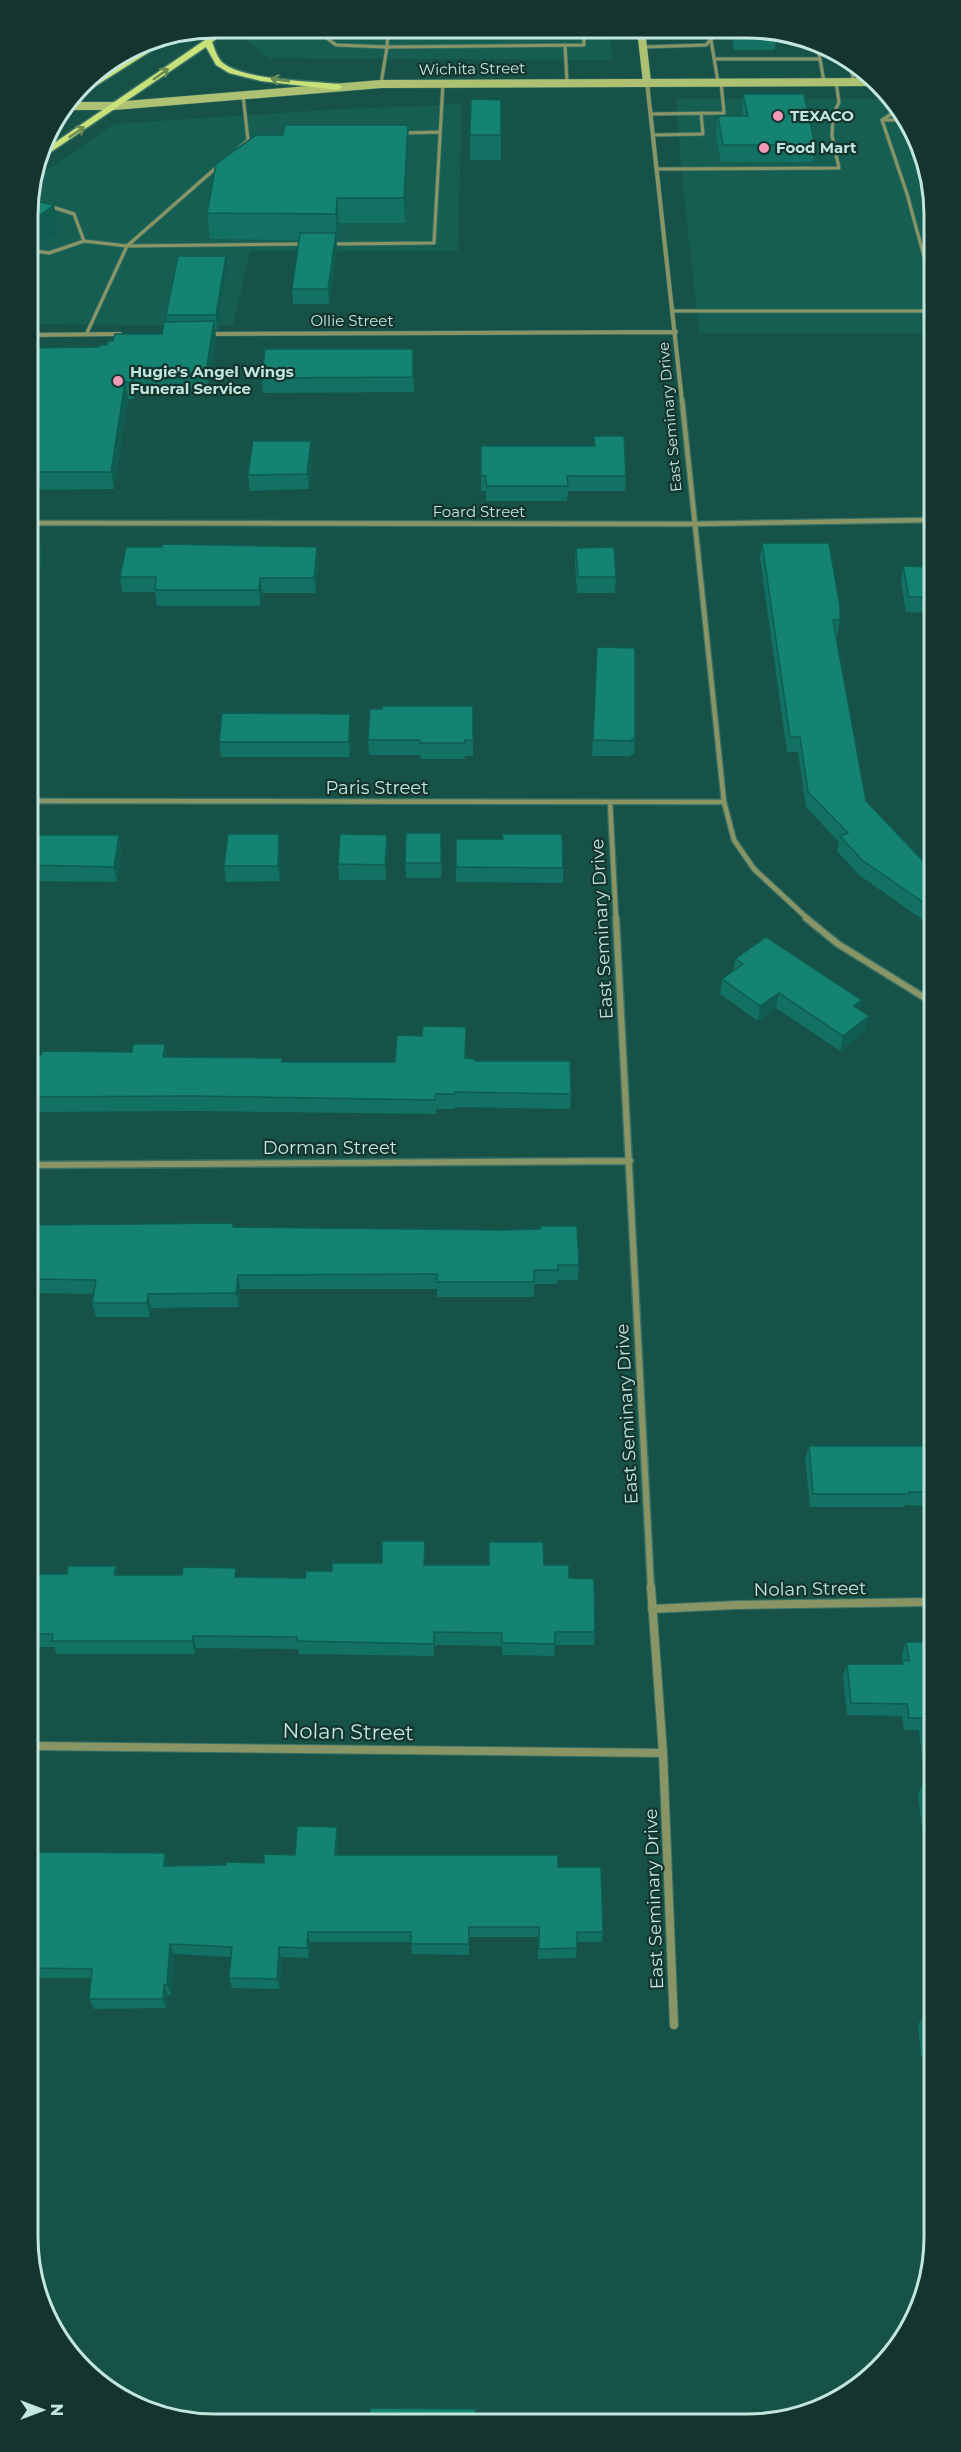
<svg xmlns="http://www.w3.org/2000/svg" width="961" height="2452" viewBox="0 0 961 2452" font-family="Montserrat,sans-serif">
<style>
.built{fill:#165e52}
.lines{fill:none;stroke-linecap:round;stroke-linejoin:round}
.lane-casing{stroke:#387066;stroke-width:4.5}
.street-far3-casing{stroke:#387066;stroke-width:5}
.street-far2-casing{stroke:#387066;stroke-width:7}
.street-far1-casing{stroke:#387066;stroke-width:9}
.street-casing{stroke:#387066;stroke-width:10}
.secondary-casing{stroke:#387066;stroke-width:9}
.primary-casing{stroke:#387066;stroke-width:3}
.lane{stroke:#899564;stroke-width:3}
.street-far3{stroke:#899564;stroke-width:4}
.street-far2{stroke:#899564;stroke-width:4.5}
.street-far1{stroke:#899564;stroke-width:6}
.street{stroke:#899564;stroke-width:8}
.secondary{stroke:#aec071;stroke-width:8}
.primary{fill:#c9e179;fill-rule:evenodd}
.wall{fill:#127162}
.shaded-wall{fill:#0f5c50}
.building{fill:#158372;stroke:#0f5c50;stroke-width:1.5}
.oneway{stroke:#6e8a54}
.poi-dot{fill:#f09ab5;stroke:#14342e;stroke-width:2}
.labels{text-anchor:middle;stroke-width:4.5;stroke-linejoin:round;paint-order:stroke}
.far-street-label{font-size:15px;fill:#c2e6dd;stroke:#14342e}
.far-poi-label{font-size:15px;font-weight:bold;fill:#c2e6dd;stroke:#14342e;text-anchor:start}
.street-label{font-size:18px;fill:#c2e6dd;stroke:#14342e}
.near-street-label{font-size:21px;fill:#c2e6dd;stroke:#14342e}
.rim{fill:none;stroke:#c2e6dd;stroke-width:3}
</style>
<rect width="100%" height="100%" fill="#165248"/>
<path class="built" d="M257 27 610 29 613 60 269 58 243 38Z
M676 98 889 99 928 166V334L699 333 682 177Z
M462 104 458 251H250L233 326 28 324 27 202 34 179 114 124 326 110Z"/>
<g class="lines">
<g class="lane-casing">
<path id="lane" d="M329 28 328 39 336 45 387 47 381 84
M388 28 387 47 584 45V29
M584 31H641
M711 40 718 82
M817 42 824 82
M565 45 567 82
M643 47 706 45 713 37 712 30
M714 59H820
M849 60 854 82
M896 111 882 120 907 194 928 271
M651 114 724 113 721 82
M883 120H901
M404 133 440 132
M653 135 703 134 701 113
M239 148 248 140 243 95
M657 169 839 168 832 136 833 116 839 102 836 82
M49 206 74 214 84 241 127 246 86 335
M333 244 434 243 443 83
M127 246 304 244
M127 246 217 167
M28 250 49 253 84 241
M674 311H928"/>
</g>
<g class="street-far3-casing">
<path id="street-far3" d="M647 82 682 401
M209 334 676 332
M28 335 120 334"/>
</g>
<g class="street-far2-casing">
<path id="street-far2" d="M682 400 724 802 734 840 754 869 808 919
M28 523 693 524 929 520
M29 801 724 802
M610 802 616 919"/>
</g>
<g class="street-far1-casing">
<path id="street-far1" d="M616 918 651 1588
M806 918 838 944 930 1001
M30 1165 630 1161"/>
</g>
<g class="street-casing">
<path id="street" d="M651 1587 663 1753 674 2025
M652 1609 736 1605 932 1602
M32 1746 663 1753"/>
</g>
<g class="secondary-casing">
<path id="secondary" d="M641 30 647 82
M66 106H114L381 84 879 82"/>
</g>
<g class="primary-casing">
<path id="primary" d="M224 27H233L212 42C215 49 217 58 223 63 244 80 310 81 338 84L342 87 338 90 261 81 229 73 216 65 206 47 39 160 41 152Z
M170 36V39L78 97H73L79 89 160 38Z"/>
</g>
<use href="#lane" class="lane"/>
<use href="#street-far3" class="street-far3"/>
<use href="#street-far2" class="street-far2"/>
<use href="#street-far1" class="street-far1"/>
<use href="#street" class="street"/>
<use href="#secondary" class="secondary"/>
<use href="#primary" class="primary"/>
</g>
<path class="wall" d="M731 30 776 31 775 50H734Z
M743 94 815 145 813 162H721L716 133 718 116H743L742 112Z
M501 100V160H470V135Z
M408 125 409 151 405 223H339L337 240H336L337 248 329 304H293L292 289 299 240 210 239 207 213 283 135Z
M27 202 54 205 58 231 37 247H28Z
M227 270 217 330H215L216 338 208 389 136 391 134 399H128L114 489 28 490V348L99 347 107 345 113 341 162 334 167 322 166 315Z
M413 349 414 392 263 393 262 378Z
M594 436 626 476 625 491H568L567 501H486V491H481V446H594Z
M312 456 309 489 250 491 248 475Z
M762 543 840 620 837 636H836L866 801 923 861 930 866V925L859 875 837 851 839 842 806 807 798 752H787L760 558Z
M28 545H40L43 560 33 598H29Z
M317 547 318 563 316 593H262L260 606H157L155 592H122L120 577Z
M576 548 616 577 615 593H577L575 563Z
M903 566 929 567V613L906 612 901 582Z
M597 647 635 739 634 754H631V756H592Z
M473 706V756H465V759H421L420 755H369L368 740Z
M351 730 350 757H221L219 742Z
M279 834 280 849V881L226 882 224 866Z
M29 835 122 851 117 882 29 881Z
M456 839 563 868V883L456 882Z
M442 849 441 878H406L405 863Z
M388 850 386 880H339L338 864Z
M735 959 860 1010 869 1016 865 1031 840 1051 776 1008 758 1021 720 994 722 979 733 971Z
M466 1027V1058L571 1094 570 1109 455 1107V1109H436V1114L194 1111 30 1112V1055L132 1052 165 1044 167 1057 282 1058 283 1062H395L422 1036Z
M30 1225 234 1227 579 1265 578 1280H558L557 1284H534V1297H437V1289H240L239 1307 151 1308 150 1317H96L92 1303 94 1294 31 1293Z
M809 1446H931L932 1506 905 1505V1507H810L805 1459Z
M425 1541V1565H544L569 1578 595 1632 594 1645H555L554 1656 502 1655V1646L434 1645V1656L299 1654 298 1649 196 1648 195 1654H57L54 1647H32L31 1574 305 1578 332 1571 382 1563Z
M906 1642H932L933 1915 918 1794 923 1783H925L919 1730H904L902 1716 847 1715 843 1676 847 1664H901L902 1660V1654Z
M337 1827 338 1838 337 1855 558 1867 603 1932 602 1942H577L576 1958 538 1959V1937H469V1955L412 1954 411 1942H310L309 1958 281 1957 280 1989 232 1988 229 1978 231 1957 174 1954 171 1995H168L166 2008 94 2009 89 1999 91 1978H32V1852L169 1864V1866L226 1865 264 1863 295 1855Z
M933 1932V1996L927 1955 931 1947 930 1937Z
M923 2016H933V2114H931L925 2056H921L918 2025Z"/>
<path class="shaded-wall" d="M408 125 409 151 405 223 404 198Z
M337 198 339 223 337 240 336 214Z
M54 205 58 231 37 247 32 221Z
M336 233 337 248 329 304 328 289Z
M226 256 227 270 217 330 216 315Z
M214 321 216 338 208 389 206 372Z
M133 374 136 391 134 399 132 382Z
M125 382 128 399 114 489 111 472Z
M311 441 312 456 309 489 307 474Z
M40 545 43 560 33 598 30 582Z
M317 547 318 563 316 593 314 578Z
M260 578 262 593 260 606 259 590Z
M350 714 351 730 350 757 349 742Z
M279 834 280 849V881L278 866Z
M119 835 122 851 117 882 114 867Z
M387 835 388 850 386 880 385 865Z
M779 993 776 1008 758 1021 760 1006Z
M862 1000 859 1015 854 1006Z
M869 1016 865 1031 840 1051 843 1036Z
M165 1044 168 1059 163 1057Z
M238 1275 240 1289 239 1307 236 1293Z
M148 1294 151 1308 150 1317 147 1303Z
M116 1566 119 1578 114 1575Z
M193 1636 196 1648 195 1654 192 1641Z
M337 1827 338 1838 336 1866 335 1855Z
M165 1853 169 1864 168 1877 164 1866Z
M308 1932 310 1942 309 1958 307 1948Z
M170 1944 174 1954 171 1995 167 1985Z
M279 1947 281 1957 280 1989 277 1979Z
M164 1985 168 1995 166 2008 163 1999Z"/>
<path class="building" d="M735 30 776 31 777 34H735Z
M743 94H804L815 145H723L718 116H748Z
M471 99 501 100V135H470Z
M285 125H408L404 198H337L336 214 207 213 216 164 256 135H283Z
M28 199 54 205 32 221H27V202Z
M300 233H336L328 289H292Z
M178 256H226L216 315H166Z
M214 321 206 372 133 374 132 382H125L111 472H28V348L99 347 100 345H107L108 341H113L115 334H162L164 322Z
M265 349H413V377L262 378Z
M594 436H624L626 476H567L568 486H486V476H481V446H595Z
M253 441H311L307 474 248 475Z
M762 543H829L840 607V620H833L866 801 923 861 930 866V907L862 860 840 836 848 833 808 792 800 737H790Z
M162 544 317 547 314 578H260L259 590H155L156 577H120L126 547H162Z
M28 545H40L30 582H28Z
M614 547 616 577H578L576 548Z
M903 566 929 567V597H909Z
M597 647 635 648V739H632V741L593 740Z
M382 706H473V740H465V743H420V740H368L370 709H382Z
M222 713 350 714 349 742H219Z
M406 833H441V863H405Z
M228 834H279L278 866H224Z
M340 834 387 835 385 865 338 864Z
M502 834H562L563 868 456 867V839H503Z
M29 835H119L114 867 29 865Z
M766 937 862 1000 854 1006 869 1016 843 1036 779 993 760 1006 722 979 743 964 735 959Z
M423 1026 466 1027 465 1058 475 1059V1061H570L571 1094 455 1092V1094H436L435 1100 191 1096 30 1097V1055H41L42 1051 132 1052 133 1044H165L163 1057 282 1058V1062H395L397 1035 422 1036Z
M233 1223V1227L500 1230 540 1229V1226H577L579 1265H558V1270H534V1282H437V1274L238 1275 236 1293 148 1294 147 1303H92L96 1280 30 1279V1225Z
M809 1446H931V1492H909V1494H813Z
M382 1541H425L424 1565H489V1542H543L544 1565H569V1578L594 1579 595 1632H555V1644L502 1643V1633L434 1632V1644L297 1641V1637L193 1636 192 1641H52L53 1634H31V1574H67L68 1566H116L114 1575H182L183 1567 236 1568 235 1577 305 1578 306 1571H332V1563H382Z
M906 1642H932L933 1860 923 1783H932L924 1718H909L907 1704 851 1703 847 1664H903L902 1660 909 1661Z
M297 1826 337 1827 335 1855H558V1867H601L603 1932H577V1948L539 1949V1927H469V1944H411V1932H308L307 1948 279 1947 277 1979 229 1978 232 1947 170 1944 167 1985H164L163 1999H89L92 1969 32 1968V1852L165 1853 164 1866 226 1865V1862L264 1863V1854L295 1855Z
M923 2016H933V2071L931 2047H926Z
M370 2408 476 2409 475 2420 369 2421Z"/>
<defs><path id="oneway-shaft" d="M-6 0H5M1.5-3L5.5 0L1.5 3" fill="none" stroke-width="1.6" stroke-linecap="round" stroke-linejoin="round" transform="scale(1.5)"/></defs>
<g class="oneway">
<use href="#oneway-shaft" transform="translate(161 74) rotate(-35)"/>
<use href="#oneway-shaft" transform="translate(280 80) rotate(-172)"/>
<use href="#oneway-shaft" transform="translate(77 132) rotate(-34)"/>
</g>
<g class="poi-dot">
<circle cx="778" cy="116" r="6"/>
<circle cx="764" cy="148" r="6"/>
<circle cx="118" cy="381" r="6"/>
</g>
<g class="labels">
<g class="far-street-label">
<text transform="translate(472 69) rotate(-1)" y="5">Wichita Street</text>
<text x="352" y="326">Ollie Street</text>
<text transform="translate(670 417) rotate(-95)" y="5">East Seminary Drive</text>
<text x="479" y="517">Foard Street</text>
</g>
<g class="far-poi-label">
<text x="790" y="121">TEXACO</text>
<text x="776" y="153">Food Mart</text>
<text x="130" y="377">Hugie's Angel Wings<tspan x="130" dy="17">Funeral Service</tspan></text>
</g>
<g class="street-label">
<text x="377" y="794">Paris Street</text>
<text transform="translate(602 929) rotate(-93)" y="6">East Seminary Drive</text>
<text x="330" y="1154">Dorman Street</text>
<text transform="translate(627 1414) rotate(-93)" y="6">East Seminary Drive</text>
<text transform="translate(810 1589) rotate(-1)" y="6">Nolan Street</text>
<text transform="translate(654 1899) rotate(-92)" y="6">East Seminary Drive</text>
</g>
<g class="near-street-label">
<text transform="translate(348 1732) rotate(1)" y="7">Nolan Street</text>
</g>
</g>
<path d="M0 0H961V2452H0ZM215 38H747A177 177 0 0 1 924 215V2237A177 177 0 0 1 747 2414H215A177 177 0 0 1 38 2237V215A177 177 0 0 1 215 38Z" fill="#14342e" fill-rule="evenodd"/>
<path class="rim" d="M215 38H747A177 177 0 0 1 924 215V2237A177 177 0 0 1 747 2414H215A177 177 0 0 1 38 2237V215A177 177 0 0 1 215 38Z"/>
<g transform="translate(42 2410) rotate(90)" stroke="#14342e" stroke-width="4.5" paint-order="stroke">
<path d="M0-4.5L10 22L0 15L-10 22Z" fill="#c2e6dd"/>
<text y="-9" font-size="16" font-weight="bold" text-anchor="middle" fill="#c2e6dd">N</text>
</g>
</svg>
